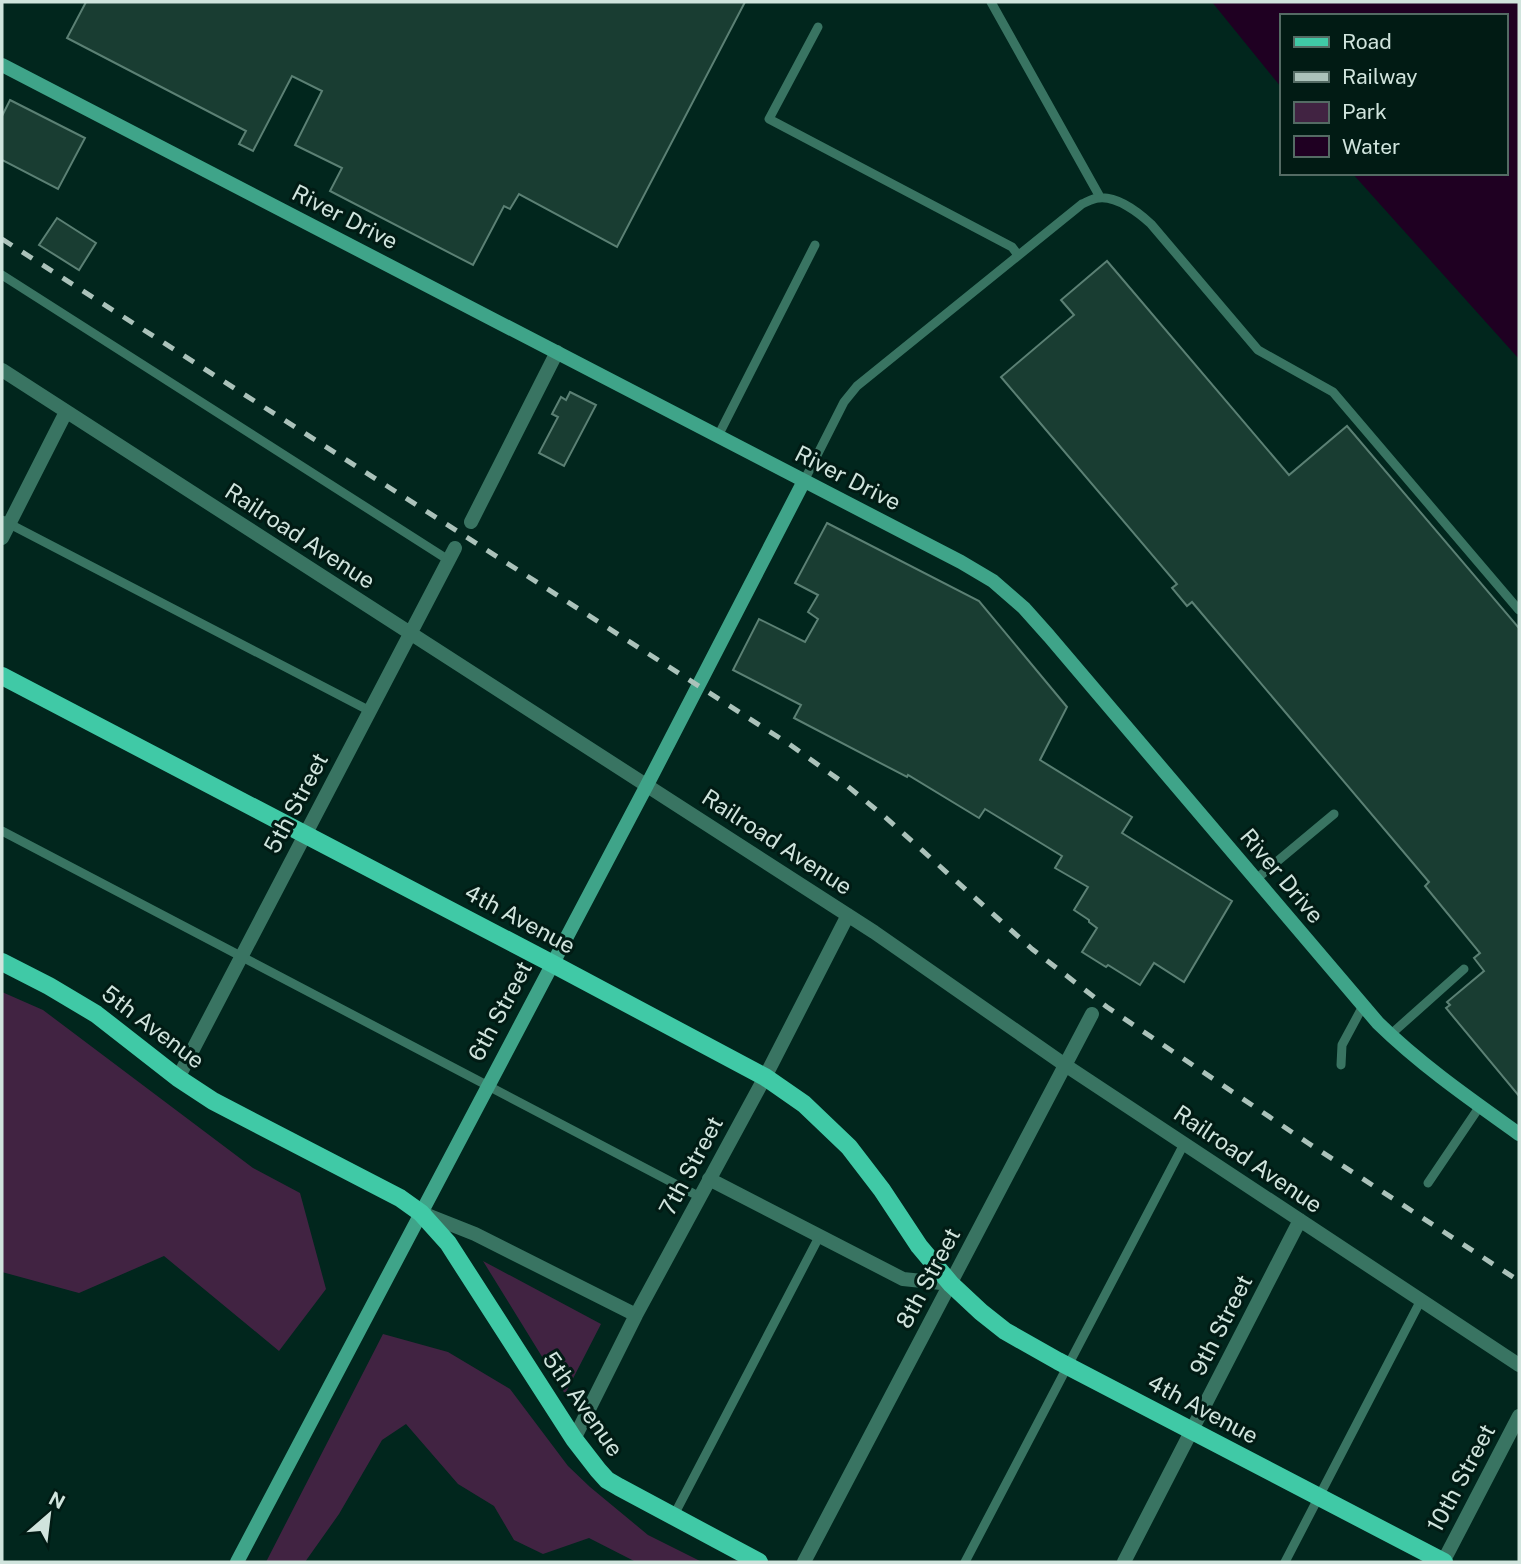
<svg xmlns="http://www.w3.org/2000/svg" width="1521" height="1564" viewBox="0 0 1521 1564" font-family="'Public Sans',sans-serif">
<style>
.green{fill:#412342}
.water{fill:#1f0022}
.building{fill:#193d32;stroke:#5b8074;stroke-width:2}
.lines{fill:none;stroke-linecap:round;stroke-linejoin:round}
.lane{stroke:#397462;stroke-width:9}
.street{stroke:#397462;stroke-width:14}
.secondary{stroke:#3fa489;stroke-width:14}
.primary{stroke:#40c9a6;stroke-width:18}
.rail{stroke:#abc2ba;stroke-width:5;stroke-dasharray:12 12;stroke-linecap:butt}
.labels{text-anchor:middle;stroke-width:6;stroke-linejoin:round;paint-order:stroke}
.street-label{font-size:23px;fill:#d0e4dd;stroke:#011b14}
</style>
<rect width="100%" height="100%" fill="#01261d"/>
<path class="green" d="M2 992 43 1010 253 1168 300 1193 326 1289 279 1351 164 1256 79 1293 2 1272Z
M483 1261 601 1324 565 1394Z
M383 1334 448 1352 510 1389 568 1466 590 1487 648 1535 702 1562H636L589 1538 543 1554 514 1540 494 1506 458 1484 406 1424 382 1440 339 1514 305 1562H266Z"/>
<path class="water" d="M1212 2H1519V359L1352 173H1505V16H1281V87Z"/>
<path class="building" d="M86 2H745L617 247 519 194 510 209 504 206 473 265 330 191 342 168 295 145 322 91 292 76 253 151 239 144 246 131 67 38Z
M10 100 85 138 58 189 2 160V116Z
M57 218 96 243 79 270 39 245Z
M1107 261 1289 475 1347 426 1519 628V1096L1446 1008 1450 1005 1447 1002 1484 971 1474 958 1480 953 1425 886 1429 882 1192 602 1187 606 1172 588 1177 584 1001 377 1074 315 1061 300Z
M570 392 596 405 564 466 539 453 558 417 552 414 561 397 566 400Z
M827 523 979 601 1067 707 1040 760 1132 817 1122 833 1232 901 1184 982 1154 963 1140 985 1108 965 1106 967 1082 952 1097 928 1089 922V920L1074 910 1088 887 1055 868 1062 856 985 809 979 818 908 775 907 777 794 718 801 705 733 670 759 619 805 642 818 619 808 612 818 595 795 583Z"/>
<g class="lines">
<path class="lane" d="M991 2 1100 197
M818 27 769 119 1012 247 1018 255
M2 275 450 561
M718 436 815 245
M804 481 844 402 857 386 1082 204C1087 202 1093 198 1099 198 1117 196 1139 213 1151 224L1258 350 1333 392 1519 610
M2 520 370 711
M2 831 700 1197
M1255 880 1334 814
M1390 1035 1464 969
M1341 1065 1342 1045 1363 1006
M1428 1183 1480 1106
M673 1517 819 1237
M965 1562 1184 1144
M1285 1562 1421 1300"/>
<path class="street" d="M2 370 874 932 1065 1065 1519 1365
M471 522 557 352
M2 538 66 412
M178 1078 455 548
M709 1179 903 1279 951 1284
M422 1213 475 1234 636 1315
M574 1439 636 1315 765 1077 848 915
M804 1562 1092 1014
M1124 1562 1300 1220
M1443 1562 1519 1416"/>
<path class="secondary" d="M2 65 961 562 993 581 1024 608 1049 636 1378 1023C1421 1065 1470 1099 1519 1134
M237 1562 647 785 804 481"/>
<path class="primary" d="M2 676 551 963 765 1077 804 1104 849 1147 882 1190 919 1246 951 1284 981 1312 1005 1331 1058 1361 1444 1562
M2 962 49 986 96 1014 178 1078 213 1101 400 1198 421 1213 448 1243 574 1439 598 1470 607 1480 619 1487 759 1562"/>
<path class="rail" d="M2 239 789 744 845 784 885 817 1032 949 1107 1007 1308 1143 1519 1281"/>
</g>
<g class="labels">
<g class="street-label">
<text transform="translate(345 217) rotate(27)" y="8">River Drive</text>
<text transform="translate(848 478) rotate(27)" y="8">River Drive</text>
<text transform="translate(300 536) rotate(33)" y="8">Railroad Avenue</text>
<text transform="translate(296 803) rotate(-62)" y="8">5th Street</text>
<text transform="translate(777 842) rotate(33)" y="8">Railroad Avenue</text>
<text transform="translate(1282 876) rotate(50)" y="8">River Drive</text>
<text transform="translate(520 919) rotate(28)" y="8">4th Avenue</text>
<text transform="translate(500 1011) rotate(-62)" y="8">6th Street</text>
<text transform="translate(153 1027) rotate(37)" y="8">5th Avenue</text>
<text transform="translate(1248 1159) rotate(34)" y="8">Railroad Avenue</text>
<text transform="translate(691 1166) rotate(-62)" y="8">7th Street</text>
<text transform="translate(928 1278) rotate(-62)" y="8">8th Street</text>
<text transform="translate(1221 1325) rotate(-63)" y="8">9th Street</text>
<text transform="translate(583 1404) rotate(55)" y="8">5th Avenue</text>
<text transform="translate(1203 1409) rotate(28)" y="8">4th Avenue</text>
<text transform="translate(1461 1478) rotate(-62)" y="8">10th Street</text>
</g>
</g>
<rect width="1521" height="1564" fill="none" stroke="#d0e4dd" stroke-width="7"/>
<rect x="1280" y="14" width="228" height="161" fill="#011b14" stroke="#546b64" stroke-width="2"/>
<rect x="1294" y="37" width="35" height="10" fill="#40c9a6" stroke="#546b64" stroke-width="2"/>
<text x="1342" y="49" font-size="21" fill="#d0e4dd">Road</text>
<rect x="1294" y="72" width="35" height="10" fill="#abc2ba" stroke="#546b64" stroke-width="2"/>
<text x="1342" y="84" font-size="21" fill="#d0e4dd">Railway</text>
<rect x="1294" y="102" width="35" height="21" fill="#412342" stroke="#546b64" stroke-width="2"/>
<text x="1342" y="119" font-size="21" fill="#d0e4dd">Park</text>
<rect x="1294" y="136" width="35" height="21" fill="#1f0022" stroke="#546b64" stroke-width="2"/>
<text x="1342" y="154" font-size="21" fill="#d0e4dd">Water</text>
<g transform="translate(49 1515) rotate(28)" stroke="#011b14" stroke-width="5" paint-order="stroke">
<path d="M0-5L12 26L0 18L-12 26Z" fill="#d0e4dd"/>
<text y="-10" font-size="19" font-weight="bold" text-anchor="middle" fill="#d0e4dd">N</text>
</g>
</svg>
